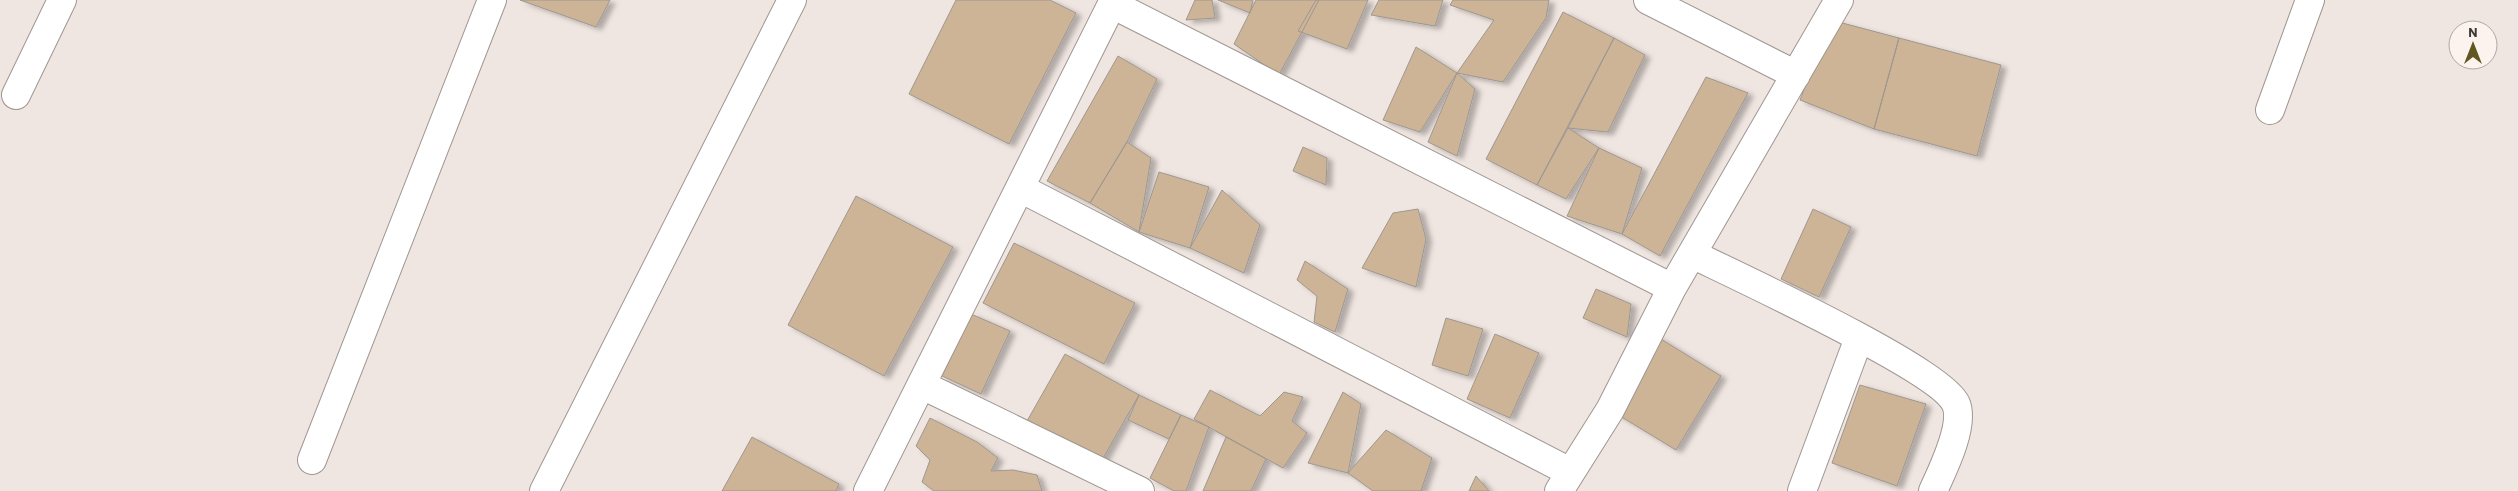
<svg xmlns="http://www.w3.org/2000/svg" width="2518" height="491" viewBox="0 0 2518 491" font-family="Barlow,sans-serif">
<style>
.building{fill:#cdb496;stroke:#9d9790;filter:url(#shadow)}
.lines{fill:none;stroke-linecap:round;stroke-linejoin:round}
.minor-casing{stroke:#9f9692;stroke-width:30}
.minor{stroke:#fff;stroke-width:28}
</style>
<defs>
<filter id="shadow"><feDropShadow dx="5.5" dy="3" stdDeviation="2.5" flood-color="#0004"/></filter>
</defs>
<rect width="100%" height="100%" fill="#f0e6e1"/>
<path class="building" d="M520 0H610L596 27Z
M956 0H1050L1076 13 1009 144 909 94Z
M1195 0H1212L1215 18 1186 20Z
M1218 0H1253L1250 13Z
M1256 0H1319L1279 75 1234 44Z
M1316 0H1368L1347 49 1298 31Z
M1379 0H1443L1435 26 1371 15Z
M1453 0H1549L1546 18 1503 82 1457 73 1494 20 1450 5Z
M1563 12 1614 38 1537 185 1486 159Z
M1831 20 1899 38 1874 129 1800 100Z
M1614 38 1645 55 1608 132 1568 128Z
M1899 38 2001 65 1977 156 1874 129Z
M1416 47 1457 73 1420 132 1383 120Z
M1118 56 1157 79 1127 142 1090 203 1047 181Z
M1457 73 1475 89 1457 156 1428 142Z
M1706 77 1748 93 1660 256 1622 234Z
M1568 128 1599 148 1566 199 1537 185Z
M1127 142 1151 158 1139 232 1090 203Z
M1303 147 1327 158 1326 185 1293 171Z
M1599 148 1642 168 1622 234 1567 216Z
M1159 172 1209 187 1190 248 1139 232Z
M1222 190 1260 225 1244 273 1190 248Z
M856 196 953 247 884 376 788 325Z
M1418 209 1426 239 1416 287 1362 268 1393 213Z
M1813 209 1851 227 1819 297 1781 279Z
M1014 243 1135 303 1104 364 983 303Z
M1305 261 1348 289 1335 332 1314 322 1317 296 1297 280Z
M1596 289 1631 304 1627 337 1583 318Z
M971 314 1010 331 981 394 942 376Z
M1446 318 1483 329 1468 376 1432 365Z
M1495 334 1539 353 1510 418 1467 399Z
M1656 336 1721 376 1676 450 1610 410Z
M1065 354 1139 395 1101 462 1027 421Z
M1860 385 1926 404 1897 486 1832 463Z
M1210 390 1260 416 1284 392 1303 397 1292 421 1307 433 1283 468 1194 419Z
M1343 392 1361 404 1348 473 1308 463Z
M1139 395 1181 415 1169 439 1128 420Z
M1181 415 1209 427 1186 491H1174L1150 478Z
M930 418 977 442 998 458 991 471 1013 470 1037 475 1042 491H934L922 482 930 460 916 446Z
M1386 430 1432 458 1421 491H1373L1348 473Z
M752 437 839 484 836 491H722Z
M1226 437 1266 459 1251 491H1203Z
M1476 476 1489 491H1469Z"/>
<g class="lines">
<g class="minor-casing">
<path id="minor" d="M1648 0 1796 75
M1112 4 1672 288
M16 95 62 0
M2270 110 2310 0
M1020 188 1570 472
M1692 254C1737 276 1941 370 1956 404 1965 426 1942 471 1933 491
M922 385 1140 491
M312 460 492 0
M544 491 792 0
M868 491 1114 0
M1559 491 1610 410 1672 288 1839 0
M1802 491 1859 338"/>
</g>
<use href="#minor" class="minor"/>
</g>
<g transform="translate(2473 45)"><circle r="24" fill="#fdf3ee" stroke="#afa8a4"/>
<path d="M0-4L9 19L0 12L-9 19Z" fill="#5f5622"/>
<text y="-8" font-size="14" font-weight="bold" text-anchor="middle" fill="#3b3836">N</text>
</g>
</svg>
